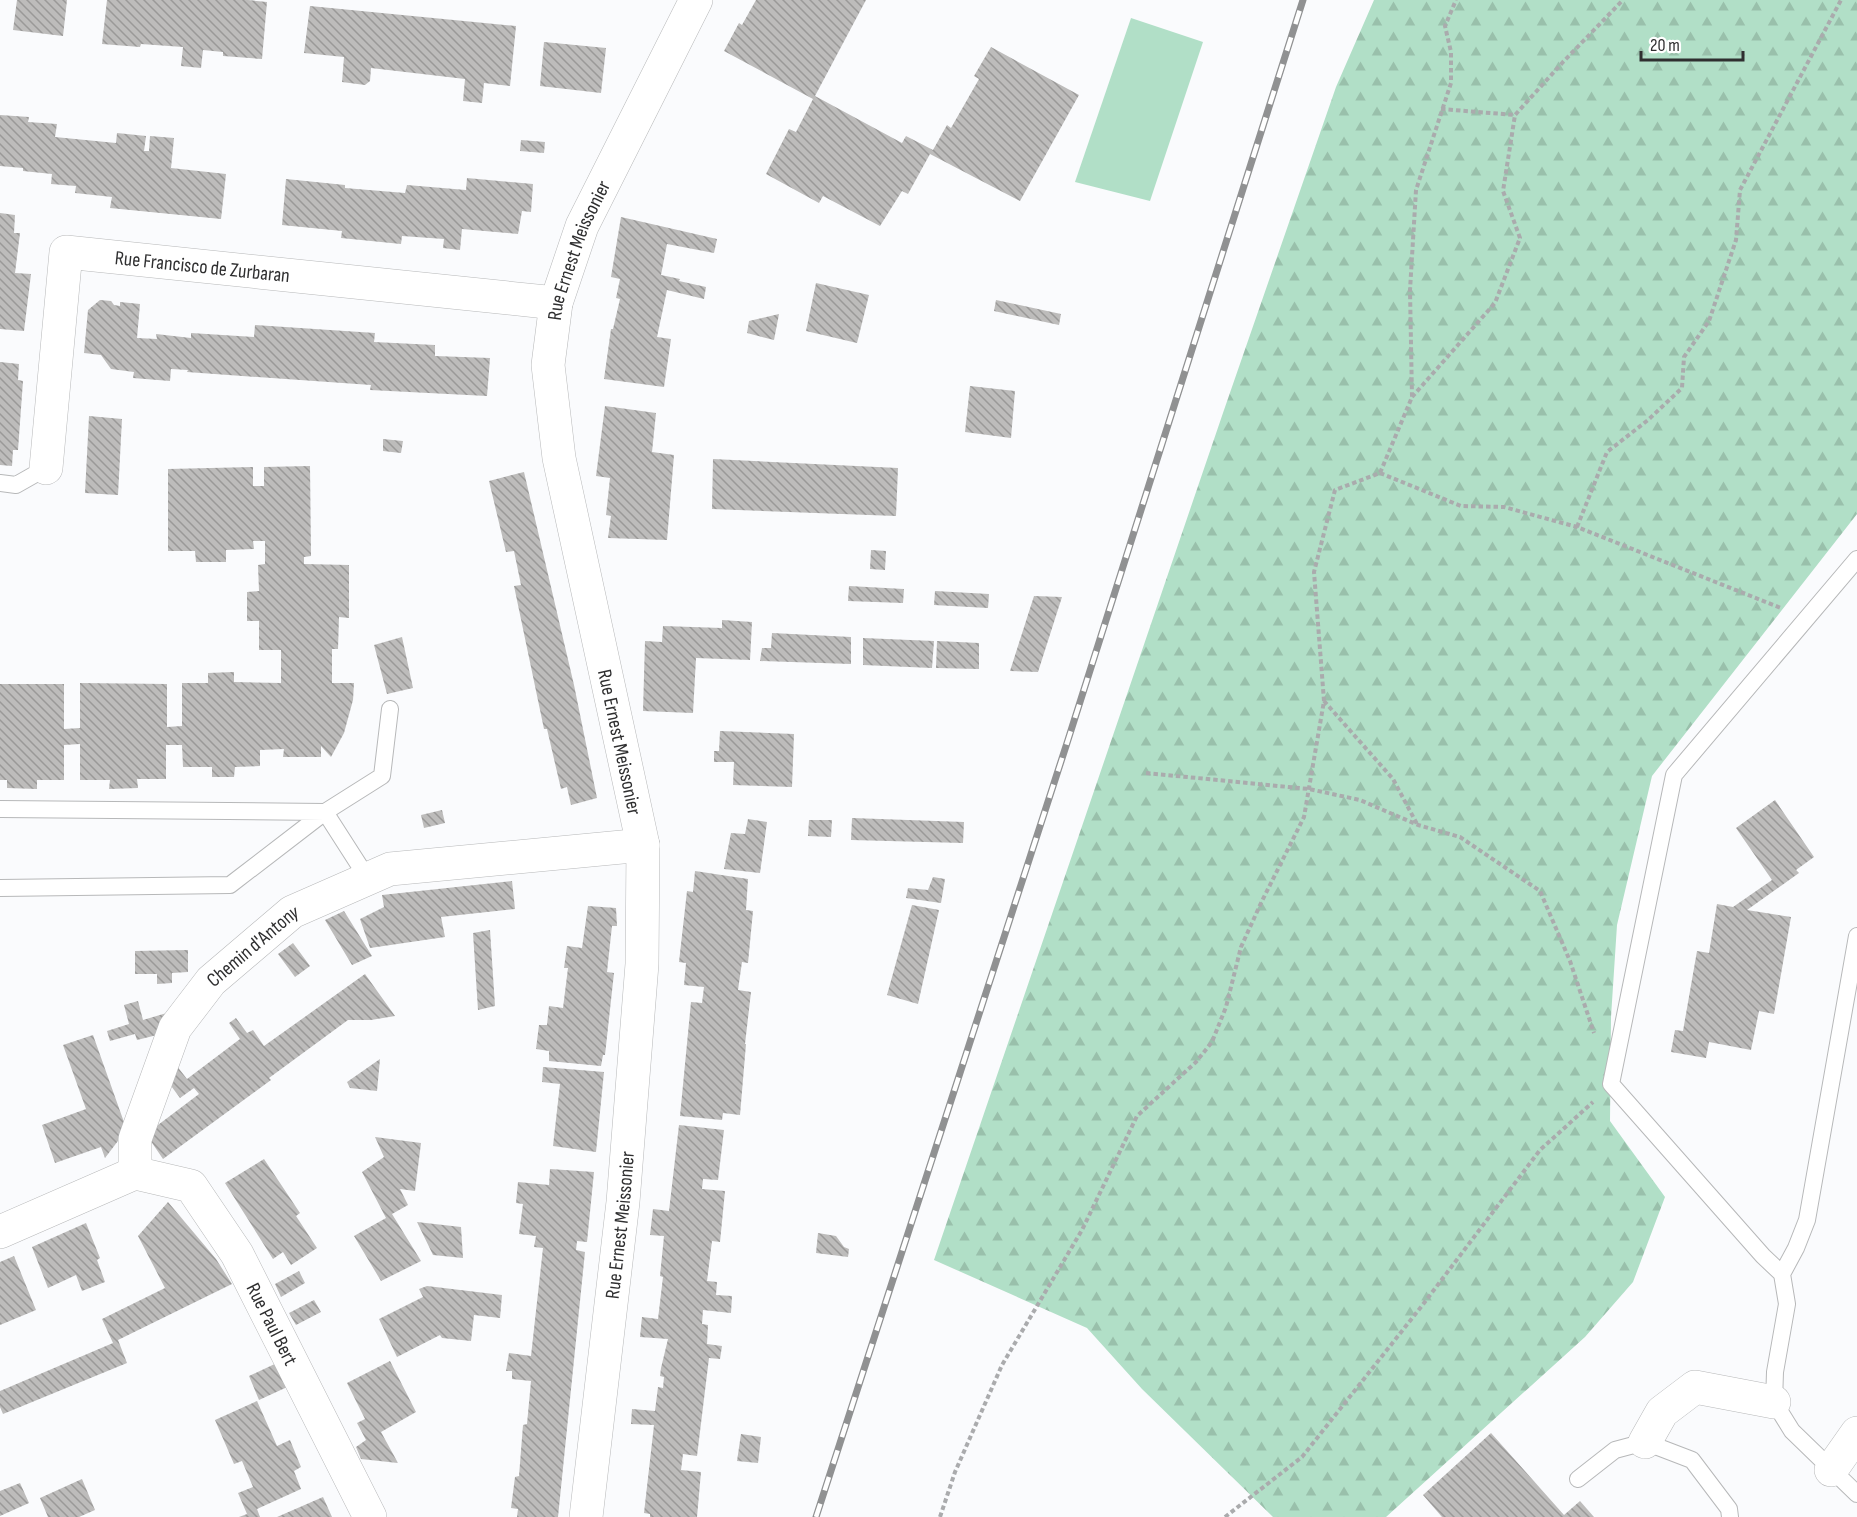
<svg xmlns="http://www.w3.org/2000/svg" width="1857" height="1517" viewBox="0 0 1857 1517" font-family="'Sofia Sans Condensed',sans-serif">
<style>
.green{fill:#b1dfc7}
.forest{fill:url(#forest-firs)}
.building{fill:url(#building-back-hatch)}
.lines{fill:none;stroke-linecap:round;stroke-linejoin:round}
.service-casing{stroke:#b7b8b9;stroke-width:18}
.minor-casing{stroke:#b7b8b9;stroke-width:34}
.path{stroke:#aaabad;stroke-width:4;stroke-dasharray:4.5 3;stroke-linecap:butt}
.service{stroke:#fff;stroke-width:16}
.minor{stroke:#fff;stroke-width:33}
.rail-casing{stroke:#909192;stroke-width:7}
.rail{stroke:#fff;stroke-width:4.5;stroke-dasharray:14;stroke-linecap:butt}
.labels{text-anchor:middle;stroke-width:6;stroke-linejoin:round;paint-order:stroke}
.street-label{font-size:20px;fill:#2f2f30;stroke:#fff}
</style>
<defs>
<pattern id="forest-firs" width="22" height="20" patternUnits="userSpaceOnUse" patternTransform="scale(1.5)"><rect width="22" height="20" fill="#b1dfc7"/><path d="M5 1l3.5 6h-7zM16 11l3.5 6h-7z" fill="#99c0ab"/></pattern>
<pattern id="building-back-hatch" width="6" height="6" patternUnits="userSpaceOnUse" patternTransform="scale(1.5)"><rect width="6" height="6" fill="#bdbcbb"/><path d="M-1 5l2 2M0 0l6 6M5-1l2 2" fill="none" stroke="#9a9998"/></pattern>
</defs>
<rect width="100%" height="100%" fill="#fafbfd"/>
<path class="green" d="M1131 18 1203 42 1150 201 1075 182Z"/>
<path class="forest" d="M1374 0H1857V514L1652 776 1617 925 1611 1017 1610 1121 1665 1197 1633 1282 1585 1337 1386 1517H1273L1142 1389 1087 1328 934 1260 1224 410 1336 87Z"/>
<path class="building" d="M17 0H67L63 36 13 30Z
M107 0H248L267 2 262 59 223 56V52L203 50 201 68 181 66 183 47 141 44 140 47 102 44Z
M756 0H866L815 96 902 143 906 136 933 150 947 125 951 128 979 79 974 76 991 47 1079 95 1020 201 930 154 908 194 902 191 880 226 823 196 819 203 766 174 789 129 796 132 813 99 724 51 739 23 742 25Z
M310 6 516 26 510 86 484 83 482 103 463 101 465 79 371 68 370 81 365 85 342 82 344 57 304 53Z
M544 42 606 48 601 93 540 86Z
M0 115 29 117 28 122 57 124 55 137 116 143 117 133 146 136 144 151H149L150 136 174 138 171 168 226 174 221 219 110 208 112 197 75 193 76 186 51 184 52 174 23 171V168L0 166Z
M521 140 545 142 544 153 520 151Z
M467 178 533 184 531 212 522 211 518 234 462 229 460 250 443 248 444 239 402 236 401 244 341 238 342 231 282 225 286 179 345 185V188L405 193 407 185 466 190Z
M0 213 15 215 14 233H20L15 273 31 274 24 331 0 329Z
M621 217 717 239 714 253 667 244 661 275 680 279 679 281 706 287 704 299 667 290 657 337 671 339 664 387 604 379 611 329H613L620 299 616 298 620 279 611 277Z
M816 283 869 295 857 343 806 331Z
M100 300 111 301 114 305 120 306V302L140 304 137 338 157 339 156 334 191 338V333L254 337 255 325 375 333 374 342 435 345V356L490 358 487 396 370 390 371 385 187 372 188 370 171 369 170 381 133 378 134 372 111 369 101 355 84 353 88 310Z
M996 300 1061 314 1059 325 994 311Z
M779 314 774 340 747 333 749 321Z
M0 362 19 364 18 380 23 381 18 450H13L12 466 0 465Z
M970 386 1015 391 1011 438 965 432Z
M605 406 656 413 652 452 674 455 667 540 608 538 611 516 606 515 610 478 596 476Z
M89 416 122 419 118 495 85 493Z
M383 439 403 441 401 453 383 451Z
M713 459 898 468 896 516 712 509Z
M310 466 311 556 304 557V564L349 565V618L339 617 338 649H332V683H354L353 700 344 733 331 757 321 746V757H283L284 749 260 750V766L235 767 234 777H212V767H183L182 745H166V779H137L138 788 109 789 110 780H80V744L64 745V780H37V789L7 788V780H0V684H64V729L80 728V683L167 684V727L182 726V683H208V673L234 672V682L281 683V650H259V621H247V592L259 591 258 565 265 564V541H253L254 549 226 550V562H196L195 551H168V469L253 467V486H264V467Z
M524 472 574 685 597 798 571 805 567 787 561 789 547 729H544L514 586 521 585 514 551 506 552 489 481Z
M871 550 886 551 885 570 870 569Z
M849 586 904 589 903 603 848 601Z
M935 591 989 594 988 608 934 605Z
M1034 596 1062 597 1038 672 1010 671Z
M722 620 752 622 750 660 696 658 693 713 643 711 645 641 662 642 663 626 722 628Z
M772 633 851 637V664L760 661 762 648H771Z
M402 637 413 688 387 694 374 645Z
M863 638 934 641 932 668 863 665Z
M937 641 979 643V669L936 668Z
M720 731 794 734 792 787 733 785 734 762H714V751H719Z
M1775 800 1814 857 1796 870 1799 873 1747 910 1791 917 1774 1014 1759 1011 1751 1050 1709 1042 1706 1058 1671 1052 1675 1030 1683 1031 1697 951 1709 953 1717 904 1733 907 1772 880 1736 828Z
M442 810 445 823 424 828 421 815Z
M852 818 964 822 963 843 851 840Z
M748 819 767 822 760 873 724 869 731 833 745 834Z
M809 820H832L831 837 808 836Z
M695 871 748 879 746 910 753 911 748 963 742 962 738 990 751 992 745 1044H746L740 1115 723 1113 722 1120 680 1116 691 1002 702 1003 704 987 684 985 686 963 679 962 687 891 693 892Z
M933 877 945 879 941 903 906 898 908 888 928 890Z
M512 881 515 909 441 917 445 937 370 948 360 919 384 907 382 895Z
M912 905 939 910 918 1004 887 995Z
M588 906 616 908 617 926H612L607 972 614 973 605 1055H603L601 1066 549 1061V1051L536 1049 539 1025H547L549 1006 563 1008 568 968H564L567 946 582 948Z
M344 911 372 956 352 965 325 920Z
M490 930 495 1006 478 1010 473 933Z
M293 943 310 966 295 977 278 954Z
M188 950V972L172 973V983L157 984V974H135V951Z
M365 974 395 1016 371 1020H348L269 1078 271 1080 163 1159 146 1134 199 1094 194 1088 180 1098 166 1079 173 1061 187 1079 240 1039 229 1023 236 1018 247 1033 253 1030 264 1046Z
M138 1001 143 1020 170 1012 161 1034 137 1040 135 1034 110 1041 107 1031 129 1024 124 1005Z
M93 1035 125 1125 121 1137 105 1158 101 1147 55 1163 42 1125 86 1109 63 1045Z
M380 1059 377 1091 350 1088 347 1082Z
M543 1067 604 1072 596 1152 553 1146 560 1084 542 1082Z
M679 1125 724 1130 718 1180 703 1179 702 1189 725 1191 720 1242 712 1241 707 1281 717 1282 716 1295 732 1296 731 1313 703 1310 702 1324 708 1325 707 1344 722 1346 720 1359 709 1358 697 1456 683 1454 681 1470 701 1472 697 1517H650V1514L644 1513 654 1425 631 1424 632 1409 655 1411 658 1387 663 1388 664 1377 660 1376 661 1368 668 1339 640 1337 642 1317 658 1319 663 1277 660 1276 664 1236 650 1235 653 1209 669 1211Z
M375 1137 421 1143 415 1191 400 1189 408 1205 392 1214 421 1261 381 1281 354 1236 386 1218 362 1172 384 1157Z
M264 1159 300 1213 296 1216 317 1248 291 1265 283 1252 273 1259 225 1183Z
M550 1169 594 1172 587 1242 577 1241 576 1250 585 1252 558 1517H517L518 1509 511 1508 515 1477 519 1476 523 1425 527 1424 531 1381 512 1379V1371H506L509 1353 531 1356 543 1248 534 1247 536 1236 519 1234 523 1204 516 1203 518 1182 549 1185Z
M168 1202 216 1259 232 1284 118 1340 127 1363 3 1414 0 1407V1391L113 1343 102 1319 165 1288 138 1236Z
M417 1222 461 1227 463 1258 433 1255Z
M86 1223 100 1258 97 1260 105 1282 82 1291 76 1275 48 1288 32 1247Z
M818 1233 836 1236 844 1247 849 1249 848 1257 816 1253Z
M14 1256 36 1310 0 1325V1262Z
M299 1271 305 1283 281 1297 275 1284Z
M427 1286 502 1295 500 1318 474 1315 471 1341 442 1338 440 1335 397 1357 379 1319 423 1297 419 1289Z
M314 1300 321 1312 296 1325 289 1313Z
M281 1361 296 1383 259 1400 249 1376Z
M390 1361 416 1412 381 1432 398 1463 361 1459 356 1447 366 1440 357 1423 365 1419 347 1383Z
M257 1401 277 1446 290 1440 301 1467 294 1471 301 1489 257 1509 260 1517H239L247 1514 238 1493 253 1487 242 1461 234 1464 215 1420Z
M1491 1433 1564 1515 1580 1501 1594 1517H1442L1423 1495Z
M741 1434 761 1437 758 1463 737 1461Z
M82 1479 95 1510 79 1517H48L40 1498Z
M20 1483 29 1503 0 1516V1491Z
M323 1497 332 1517H277Z"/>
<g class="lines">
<g class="service-casing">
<path id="service" d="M0 483 16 485 46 468
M1857 559 1674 775 1611 1084 1763 1256 1782 1274 1787 1304 1775 1372 1774 1402 1792 1431 1857 1494
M0 809 325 812
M325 812 368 879
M0 888 230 885 325 812 382 776 390 709
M1782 1274 1796 1248 1807 1220 1857 936
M1578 1479 1615 1450 1645 1442 1692 1460 1729 1509 1730 1517"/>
</g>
<g class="minor-casing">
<g id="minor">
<path id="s1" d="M46 468 66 252 556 303"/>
<path id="s2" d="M135 1173V1139L175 1028 211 981 292 912 390 869 643 845"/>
<path id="s3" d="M135 1173 191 1186 237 1254 370 1517"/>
<path d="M0 1232 135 1173"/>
<path d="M1645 1442 1662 1412 1695 1387 1774 1402"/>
<path d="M1831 1470 1857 1433"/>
<path id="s4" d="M586 1517 623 1202 642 964 643 845 559 458 548 365 556 303 582 226 696 0"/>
</g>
</g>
<path class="path" d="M1441 109 1515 115
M1412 397 1495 303 1520 238 1503 191 1515 115 1563 62 1623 0
M1380 473 1461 506 1504 507 1577 527 1781 608
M1577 527 1607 452 1648 420 1682 388 1684 357 1709 321 1736 240 1740 190 1841 0
M1324 701 1393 779 1417 824
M1146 773 1309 789 1360 800 1418 825 1460 837 1540 891 1570 961 1594 1033
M940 1517 955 1472 1002 1365 1082 1230 1137 1116 1196 1062 1212 1042 1226 1007 1241 947 1261 903 1304 817 1324 701 1314 572 1335 490 1380 473 1412 397 1410 290 1416 190 1451 83V52L1445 26 1456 0
M1225 1517 1302 1457 1421 1307 1540 1150 1593 1102"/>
<use href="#service" class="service"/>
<use href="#minor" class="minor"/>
<g class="rail-casing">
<path id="rail" d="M816 1517 1067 743 1303 0"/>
</g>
<use href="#rail" class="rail"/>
</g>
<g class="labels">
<g class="street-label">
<text dy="7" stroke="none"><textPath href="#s4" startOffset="1284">Rue Ernest Meissonier</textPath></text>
<text dy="7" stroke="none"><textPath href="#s1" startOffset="354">Rue Francisco de Zurbaran</textPath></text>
<text transform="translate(620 742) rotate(78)" y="7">Rue Ernest Meissonier</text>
<text dy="7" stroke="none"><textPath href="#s2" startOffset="266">Chemin d'Antony</textPath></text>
<text dy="7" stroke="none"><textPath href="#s4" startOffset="294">Rue Ernest Meissonier</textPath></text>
<text dy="7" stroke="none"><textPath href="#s3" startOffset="218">Rue Paul Bert</textPath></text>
</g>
</g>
<path d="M1641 51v9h102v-9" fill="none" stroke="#2f2f30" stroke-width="3"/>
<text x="1650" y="51" font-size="18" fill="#2f2f30" stroke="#ffffff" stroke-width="4.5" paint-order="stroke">20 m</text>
</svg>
